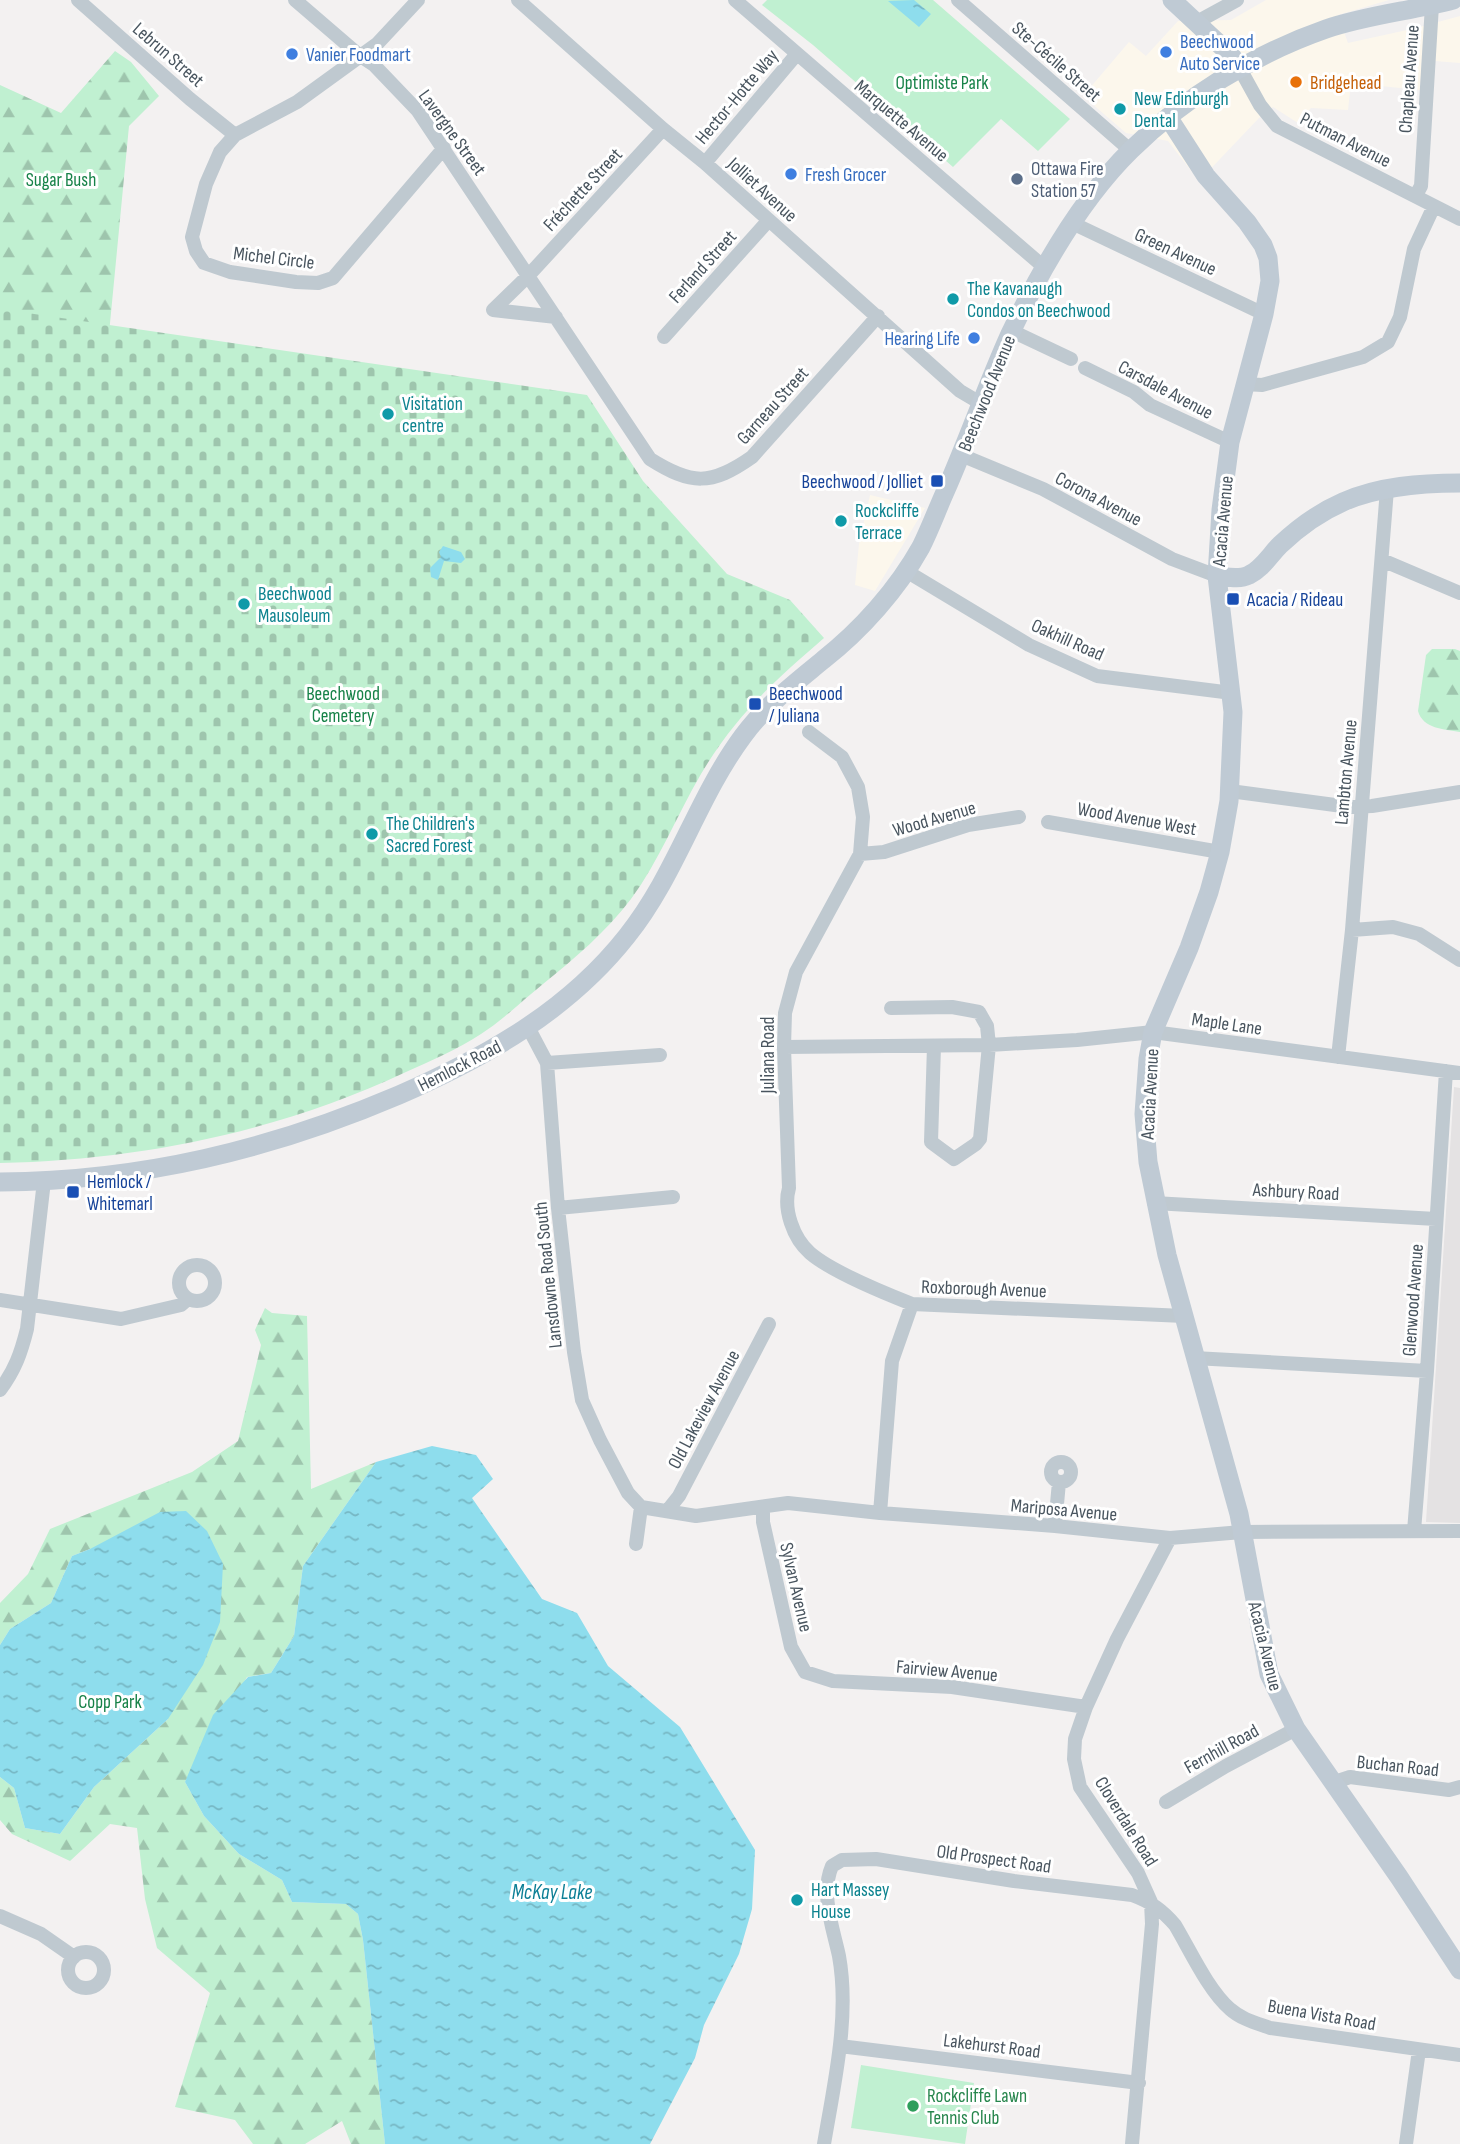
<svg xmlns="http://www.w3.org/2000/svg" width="1460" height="2144" viewBox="0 0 1460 2144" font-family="'Sofia Sans Condensed',sans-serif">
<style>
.commercial{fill:#fcf7ec}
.education{fill:#e4e2e3}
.green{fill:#c0f0d1}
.forest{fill:url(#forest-firs)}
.cemetery{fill:url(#cemetery-stones)}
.water{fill:url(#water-ripples)}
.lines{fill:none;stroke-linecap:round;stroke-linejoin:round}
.street{stroke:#bfc9d0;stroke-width:14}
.secondary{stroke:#bfcad4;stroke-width:19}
.shop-dot{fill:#3f7fe0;stroke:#fff;stroke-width:2.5}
.food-dot{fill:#e8710a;stroke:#fff;stroke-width:2.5}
.culture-dot{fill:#0f9aa8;stroke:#fff;stroke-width:2.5}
.service-dot{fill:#5c6f8a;stroke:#fff;stroke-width:2.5}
.transit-dot{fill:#1a4fb4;stroke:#fff;stroke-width:2.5}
.leisure-dot{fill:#2e9e5b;stroke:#fff;stroke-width:2.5}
.labels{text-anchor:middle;stroke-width:6;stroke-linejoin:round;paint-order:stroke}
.shop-label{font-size:19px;fill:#366cbe;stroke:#fff;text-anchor:start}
.street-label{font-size:19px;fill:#49555f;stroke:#fff}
.park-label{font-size:19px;fill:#178248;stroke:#fff}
.food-label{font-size:19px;fill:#c56008;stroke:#fff;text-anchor:start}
.culture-label{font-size:19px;fill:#0d838f;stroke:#fff;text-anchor:start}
.service-label{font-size:19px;fill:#4e5e75;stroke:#fff;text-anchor:start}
.transit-label{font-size:19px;fill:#164399;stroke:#fff;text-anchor:start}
.leisure-label{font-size:19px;fill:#27864d;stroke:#fff;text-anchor:start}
.water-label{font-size:21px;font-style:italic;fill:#0d7f96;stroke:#fff}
</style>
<defs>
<pattern id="forest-firs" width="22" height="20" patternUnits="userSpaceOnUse" patternTransform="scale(1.75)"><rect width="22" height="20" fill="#c0f0d1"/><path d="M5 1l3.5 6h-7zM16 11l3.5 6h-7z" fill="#9ec5ad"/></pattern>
<pattern id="cemetery-stones" width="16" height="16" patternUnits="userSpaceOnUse" patternTransform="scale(1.75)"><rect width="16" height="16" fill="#c0f0d1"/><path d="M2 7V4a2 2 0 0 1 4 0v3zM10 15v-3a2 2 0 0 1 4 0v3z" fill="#9ec5ad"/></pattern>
<pattern id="water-ripples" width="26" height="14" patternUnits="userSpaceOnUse" patternTransform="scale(1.75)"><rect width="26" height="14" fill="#8edded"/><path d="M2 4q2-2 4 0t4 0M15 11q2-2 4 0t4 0" fill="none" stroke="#76b6c3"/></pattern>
</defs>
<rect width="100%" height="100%" fill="#f3f1f1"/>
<path class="commercial" d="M1266 0H1389L1338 15 1348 43 1416 28 1460 16V63L1422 60 1420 90 1351 83 1348 110 1311 108 1298 123 1273 107 1259 118 1199 181 1168 141 1126 133 1083 96 1129 42 1146 56 1178 21 1231 20Z
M870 495 925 508 875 591 855 585 859 544Z"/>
<path class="education" d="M1454 1087 1460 1088V1523L1426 1522Z"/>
<path class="green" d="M767 0H933L1070 119 1038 151 1001 119 953 167 813 45 762 5Z
M861 2065 974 2083 965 2144 851 2128Z"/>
<path class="forest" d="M115 51 131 62 159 96 129 126 108 344 0 328V85L61 113Z
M1432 649H1455L1460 651V732C1444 729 1423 729 1418 711L1426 655Z
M265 1308 272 1313 307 1316 311 1489 376 1462 303 1566 294 1636 271 1673 247 1677 185 1782 204 1816 239 1854 282 1880 292 1902 346 1904 358 1914 363 1940 385 2144H351L342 2121 305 2144H253L235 2120 175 2107 210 1993 157 1948 145 1899 137 1828 110 1824 70 1861 12 1834 0 1820V1777L14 1788 25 1828 60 1834 94 1787 168 1719 90 1549 72 1556 51 1603 10 1629 0 1645V1603L28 1574 50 1529 192 1472 238 1441 261 1345 255 1330Z"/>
<path class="cemetery" d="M0 309 587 395 643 481 727 574 790 600 824 638C773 682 736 715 701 774 677 815 659 861 631 899 607 931 574 959 543 984 523 1000 503 1020 481 1034 458 1049 431 1061 406 1072 278 1132 140 1160 0 1163Z"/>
<path class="water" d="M914 0 931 14 919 27 888 1Z
M443 546 461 552 465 559 461 563 444 561 438 580 431 577 430 568 441 557 439 552Z
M432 1446 476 1455 493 1479 472 1498 542 1599 577 1613 608 1666 680 1727 755 1850 752 1909 739 1954 704 2025 695 2058 650 2144H385L363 1940 358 1914 346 1904 292 1902 282 1880 239 1854 204 1816 185 1782 213 1715 248 1677 271 1673 294 1636 303 1566 376 1462Z
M186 1511 207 1531 223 1564 220 1622 203 1665 168 1719 94 1787 60 1834 25 1828 14 1788 0 1777V1645L10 1629 51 1603 72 1556 90 1549 160 1512Z"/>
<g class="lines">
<path class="street" d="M78 0 190 99 235 135
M295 0 359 55 374 65 418 111 650 459C691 485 711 486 752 457L878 316
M418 0 377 44 297 102 235 135 220 152 206 184 192 237 196 251 204 263 230 272 296 282 318 283 333 278 444 148
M518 0 663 129 705 163 960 391 982 404
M735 0 1045 268
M958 0 1130 150
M1197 22 1237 0
M1239 67 1260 105 1277 126 1460 219
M705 163 796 55
M1416 195 1421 186 1432 5
M1072 223 1264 314
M556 317 493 310 528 276 663 129
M1012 331 1071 359
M664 337 768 221
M1085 368 1134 392 1150 405 1230 442
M1245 384 1262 385 1363 357 1388 342 1400 317 1414 249 1434 206
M961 455 1043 489 1172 559 1217 576
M1382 560 1460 593
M906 571 1029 645 1097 676 1232 693
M809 732 842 757 858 787 863 817 860 854 796 972 785 1013 784 1047 789 1188C783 1209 793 1238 810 1253 832 1272 884 1293 912 1304L1184 1316
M1230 791 1350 807 1372 806 1460 792
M1048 822 1220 852
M860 854 884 852 968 825 1019 817
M1352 930 1393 927 1419 934 1460 960
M891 1008 952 1007 979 1012 987 1026 989 1045 980 1139 976 1144 954 1159 931 1142 934 1046
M528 1027 547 1063 558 1208 574 1352 582 1400 600 1440 628 1493 641 1507 696 1516 788 1503 880 1513 1055 1526 1170 1538 1242 1532 1460 1531
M784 1047 989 1045 1077 1040 1153 1032 1460 1073
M1338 1057 1352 930 1387 489
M547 1063 660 1055
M1154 1203 1436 1219
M558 1208 673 1197
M179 1283a18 18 0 1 1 36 0a18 18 0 1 1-36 0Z
M0 1300 121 1319 181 1305 188 1299
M1194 1358 1427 1371
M0 1390C15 1370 21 1353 27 1329L44 1181
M1051 1472a10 10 0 1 1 20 0a10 10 0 1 1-20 0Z
M763 1507V1522L791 1647 805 1672 833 1681 952 1687 1086 1707
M667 1511 679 1496 769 1324
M880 1513 892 1361 912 1304
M1055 1526 1059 1482
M1414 1531 1427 1371 1446 1071
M636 1544 641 1507
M1332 1783 1350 1777 1449 1790 1460 1787
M1166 1802 1226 1766 1296 1729
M0 1916 41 1934 74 1957
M68 1970a18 18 0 1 1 36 0a18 18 0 1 1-36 0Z
M840 2046 1139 2083
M824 2144C834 2084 850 2017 839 1956 833 1928 820 1894 832 1866L842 1860 876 1859 1014 1881 1132 1895C1151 1902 1162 1910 1175 1925 1190 1950 1208 1990 1230 2009 1241 2019 1256 2023 1270 2028L1460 2055
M1132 2144 1152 1924 1151 1902 1138 1873 1080 1787 1074 1759 1075 1739 1086 1707 1117 1639 1170 1538
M1406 2144 1419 2050"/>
<path class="secondary" d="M1172 0 1231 55 1239 67
M1168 117 1206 176 1247 222 1263 245 1268 258 1270 281 1264 314 1230 442 1221 510 1217 576 1233 712 1229 801 1220 852 1209 892 1189 948 1153 1032 1148 1059 1144 1114 1148 1162 1167 1255 1239 1514 1269 1674 1296 1729 1399 1877 1460 1970
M1217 576C1228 577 1239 580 1249 575 1262 569 1270 555 1280 545 1298 528 1320 512 1343 502 1379 486 1421 483 1460 483
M0 1182C141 1181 270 1150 399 1095 486 1057 568 1011 627 936 676 875 697 798 743 736 765 706 794 684 823 660 861 630 897 590 921 547 930 529 937 510 945 492 968 440 987 385 1010 334 1041 269 1080 200 1131 150 1185 97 1254 54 1326 29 1367 15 1411 11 1453 0"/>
</g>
<g class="shop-dot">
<circle cx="1166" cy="52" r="7"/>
<circle cx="292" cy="54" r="7"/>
<circle cx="791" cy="174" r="7"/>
<circle cx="974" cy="338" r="7"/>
</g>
<circle class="food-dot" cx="1296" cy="82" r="7"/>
<g class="culture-dot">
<circle cx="1120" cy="109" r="7"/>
<circle cx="953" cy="299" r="7"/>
<circle cx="388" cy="414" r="7"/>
<circle cx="841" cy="521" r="7"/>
<circle cx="244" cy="604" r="7"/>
<circle cx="372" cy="834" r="7"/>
<circle cx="797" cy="1900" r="7"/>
</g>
<circle class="service-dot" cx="1017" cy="179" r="7"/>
<g class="transit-dot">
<rect x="930" y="474" width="14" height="14" rx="3.5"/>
<rect x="1226" y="592" width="14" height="14" rx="3.5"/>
<rect x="748" y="697" width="14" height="14" rx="3.5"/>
<rect x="66" y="1185" width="14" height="14" rx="3.5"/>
</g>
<circle class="leisure-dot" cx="913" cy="2106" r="7"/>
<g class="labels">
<g class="shop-label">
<text x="1180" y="48">Beechwood<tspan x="1180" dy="22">Auto Service</tspan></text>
<text x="306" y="61">Vanier Foodmart</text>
<text x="805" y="181">Fresh Grocer</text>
<text x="960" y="345" text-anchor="end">Hearing Life</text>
</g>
<g class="street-label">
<text transform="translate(169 54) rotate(41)" y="7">Lebrun Street</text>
<text transform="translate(1057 61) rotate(41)" y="7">Ste-Cécile Street</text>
<text transform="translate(1408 79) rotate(-86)" y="7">Chapleau Avenue</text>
<text transform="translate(736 96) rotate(-50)" y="7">Hector-Hotte Way</text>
<text transform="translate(902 120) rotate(40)" y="7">Marquette Avenue</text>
<text transform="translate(453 132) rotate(54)" y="7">Lavergne Street</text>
<text transform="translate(1346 139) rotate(27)" y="7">Putman Avenue</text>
<text transform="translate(582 189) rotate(-47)" y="7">Fréchette Street</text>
<text transform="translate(763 189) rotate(42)" y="7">Jolliet Avenue</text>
<text transform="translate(1176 251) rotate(25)" y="7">Green Avenue</text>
<text transform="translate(274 257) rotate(7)" y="7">Michel Circle</text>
<text transform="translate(702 266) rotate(-48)" y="7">Ferland Street</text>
<text transform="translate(1166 389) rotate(28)" y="7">Carsdale Avenue</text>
<text transform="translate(986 393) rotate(-68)" y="7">Beechwood Avenue</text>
<text transform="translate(772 405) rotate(-48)" y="7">Garneau Street</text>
<text transform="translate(1099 498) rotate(28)" y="7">Corona Avenue</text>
<text transform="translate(1222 521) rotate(-85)" y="7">Acacia Avenue</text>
<text transform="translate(1068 639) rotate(24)" y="7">Oakhill Road</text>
<text transform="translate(1345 772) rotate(-85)" y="7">Lambton Avenue</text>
<text transform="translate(934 818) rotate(-16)" y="7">Wood Avenue</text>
<text transform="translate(1137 818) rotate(10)" y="7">Wood Avenue West</text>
<text transform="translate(1227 1023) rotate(8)" y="7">Maple Lane</text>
<text transform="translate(767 1055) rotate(-90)" y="7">Juliana Road</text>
<text transform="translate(459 1065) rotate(-27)" y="7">Hemlock Road</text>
<text transform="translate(1149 1094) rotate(-87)" y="7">Acacia Avenue</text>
<text transform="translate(1296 1191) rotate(3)" y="7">Ashbury Road</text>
<text transform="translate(547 1275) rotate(-96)" y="7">Lansdowne Road South</text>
<text transform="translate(984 1288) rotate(2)" y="7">Roxborough Avenue</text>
<text transform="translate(1412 1300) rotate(-86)" y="7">Glenwood Avenue</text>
<text transform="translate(703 1409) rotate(-62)" y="7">Old Lakeview Avenue</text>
<text transform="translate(1064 1509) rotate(5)" y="7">Mariposa Avenue</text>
<text transform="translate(797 1587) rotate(77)" y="7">Sylvan Avenue</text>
<text transform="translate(1266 1646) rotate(76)" y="7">Acacia Avenue</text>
<text transform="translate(947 1670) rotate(5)" y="7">Fairview Avenue</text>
<text transform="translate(1221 1748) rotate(-29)" y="7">Fernhill Road</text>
<text transform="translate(1398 1765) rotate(6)" y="7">Buchan Road</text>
<text transform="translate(1127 1821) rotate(58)" y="7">Cloverdale Road</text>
<text transform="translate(994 1858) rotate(8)" y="7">Old Prospect Road</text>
<text transform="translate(1322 2014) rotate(10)" y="7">Buena Vista Road</text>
<text transform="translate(992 2045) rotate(7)" y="7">Lakehurst Road</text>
</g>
<g class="park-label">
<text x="942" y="89">Optimiste Park</text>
<text x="61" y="186">Sugar Bush</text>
<text x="343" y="700">Beechwood<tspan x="343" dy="22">Cemetery</tspan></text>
<text x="110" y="1708">Copp Park</text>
</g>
<g class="food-label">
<text x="1310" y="89">Bridgehead</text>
</g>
<g class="culture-label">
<text x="1134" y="105">New Edinburgh<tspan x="1134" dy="22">Dental</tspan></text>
<text x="967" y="295">The Kavanaugh<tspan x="967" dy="22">Condos on Beechwood</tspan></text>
<text x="402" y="410">Visitation<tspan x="402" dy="22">centre</tspan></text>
<text x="855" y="517">Rockcliffe<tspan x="855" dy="22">Terrace</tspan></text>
<text x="258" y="600">Beechwood<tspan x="258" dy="22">Mausoleum</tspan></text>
<text x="386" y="830">The Children's<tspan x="386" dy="22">Sacred Forest</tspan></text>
<text x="811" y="1896">Hart Massey<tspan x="811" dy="22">House</tspan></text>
</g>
<g class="service-label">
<text x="1031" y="175">Ottawa Fire<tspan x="1031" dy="22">Station 57</tspan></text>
</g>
<g class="transit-label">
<text x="923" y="488" text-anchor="end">Beechwood / Jolliet</text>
<text x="1247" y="606">Acacia / Rideau</text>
<text x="769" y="700">Beechwood<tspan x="769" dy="22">/ Juliana</tspan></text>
<text x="87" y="1188">Hemlock /<tspan x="87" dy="22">Whitemarl</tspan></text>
</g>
<g class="leisure-label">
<text x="927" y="2102">Rockcliffe Lawn<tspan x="927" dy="22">Tennis Club</tspan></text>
</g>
<g class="water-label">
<text x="552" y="1899">McKay Lake</text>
</g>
</g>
</svg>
